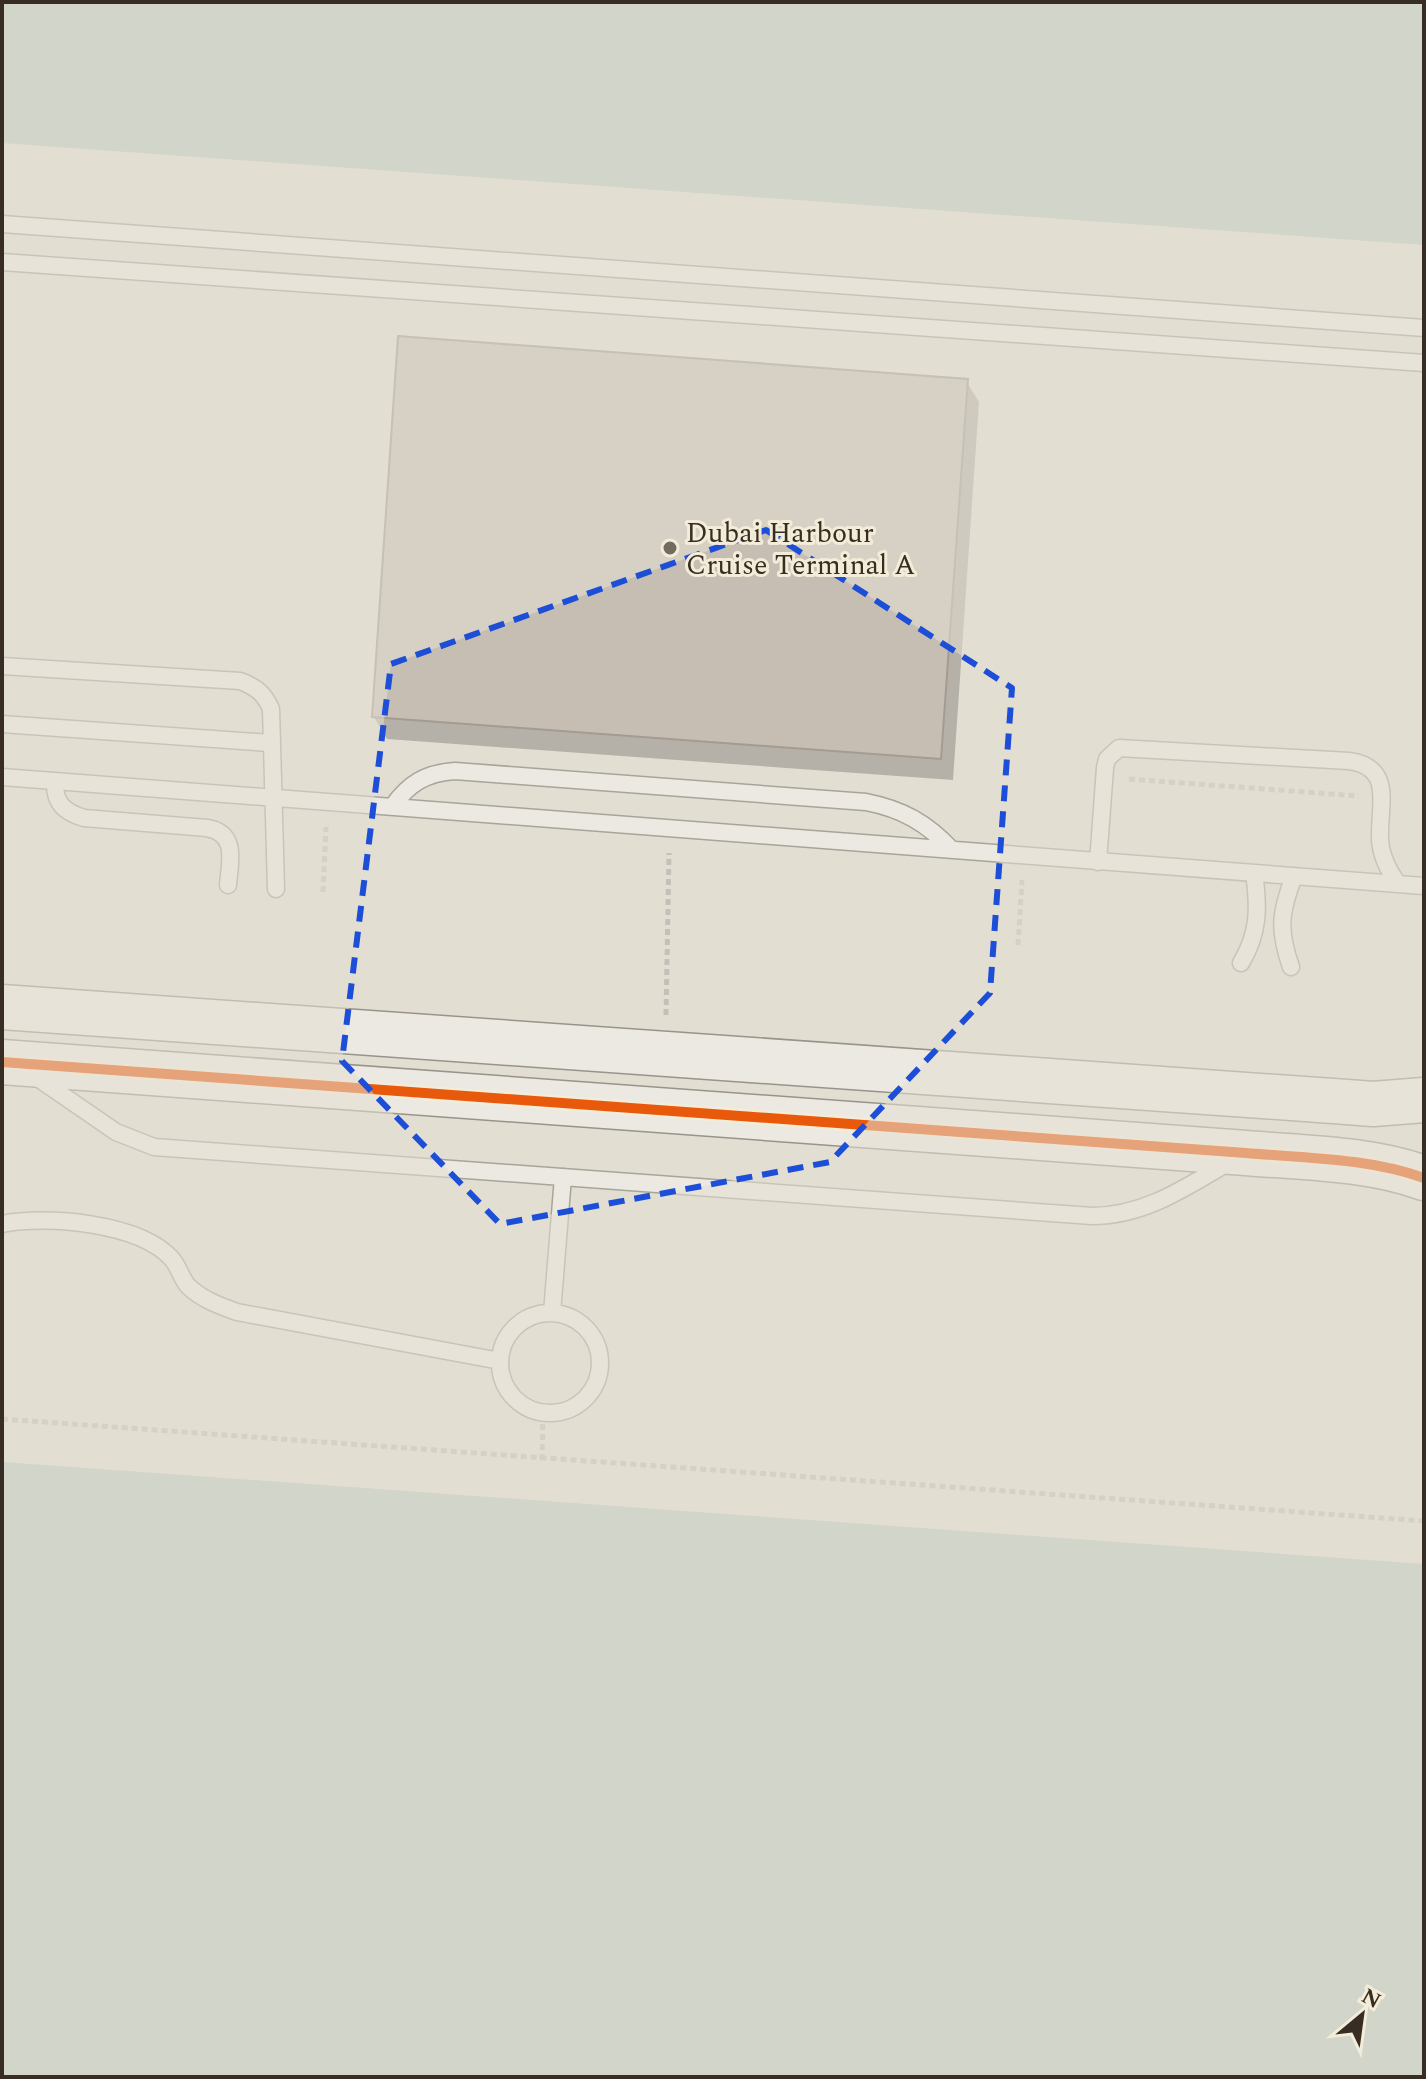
<svg xmlns="http://www.w3.org/2000/svg" width="1426" height="2079" viewBox="0 0 1426 2079" font-family="Spectral,serif">
<style>
.water{fill:#bbc9c1}
.shadow{fill:#0003}
.building{fill:#c7beb3;stroke:#a49b91;stroke-width:2}
.lines{fill:none;stroke-linecap:round;stroke-linejoin:round}
.lane-casing{stroke:#a9a49a;stroke-width:19}
.secondary-casing{stroke:#99938a;stroke-width:47}
.path{stroke:#c4c0b9;stroke-width:5;stroke-dasharray:6 4;stroke-linecap:butt}
.lane{stroke:#ece9e2;stroke-width:16}
.secondary{stroke:#ece9e2;stroke-width:44}
.cycleway-casing{stroke:#f3ecd9;stroke-width:15}
.cycleway{stroke:#e8590c;stroke-width:10}
.marked{fill:none;stroke:#1d4ed8;stroke-width:6;stroke-dasharray:16 10;stroke-linejoin:round}
.poi-dot{fill:#746b60;stroke:#f3ecd9;stroke-width:3}
.labels{text-anchor:middle;stroke-width:6;stroke-linejoin:round;paint-order:stroke}
.poi-label{font-size:28px;fill:#382d22;stroke:#f3ecd9;text-anchor:start}
</style>
<rect width="100%" height="100%" fill="#e3ded2"/>
<path class="water" d="M2 2H1424V245L2 143Z
M2 1462 1424 1564V2077H2Z"/>
<path class="shadow" d="M966 381 979 402 953 780 387 739 374 717Z"/>
<path class="building" d="M398 336 968 379 941 759 372 717Z"/>
<g class="lines">
<g class="lane-casing">
<path id="lane" d="M2 224 1424 328
M2 262 1424 363
M2 666 240 681C256 687 264 693 271 709L276 889
M2 724 270 743
M2 777 1424 886
M55 781C54 803 64 812 84 818L207 828C238 833 230 862 228 885
M392 807C409 783 426 773 455 771L866 802C902 809 927 823 952 850
M1098 862 1105 768 1107 759 1119 748 1349 761C1394 767 1379 805 1380 837 1380 854 1388 870 1398 884
M1241 963C1259 933 1259 908 1254 873
M1291 967C1278 930 1280 913 1294 876
M36 1077 116 1132 154 1147 1092 1216C1144 1216 1185 1188 1229 1162
M2 1224C47 1215 140 1223 172 1259 179 1267 181 1278 188 1286 201 1299 220 1306 237 1312L500 1361
M552 1313 563 1177
M500 1363a50 50 0 1 1 100 0a50 50 0 1 1-100 0Z"/>
</g>
<g class="secondary-casing">
<path id="secondary" d="M2 1007 1347 1102 1373 1104 1424 1100
M2 1062 1246 1153C1305 1158 1368 1158 1424 1178"/>
</g>
<path class="path" d="M1129 779 1359 796
M323 892 326 827
M1018 945 1022 880
M666 1015 669 853
M2 1419 1424 1521
M542 1460 543 1412"/>
<use href="#lane" class="lane"/>
<use href="#secondary" class="secondary"/>
<g class="cycleway-casing">
<path id="cycleway" d="M2 1062 1246 1153C1305 1158 1368 1158 1424 1178"/>
</g>
<use href="#cycleway" class="cycleway"/>
</g>
<path d="M0 0H1426V2079H0ZM766 530 1012 688 990 993 830 1162 500 1224 342 1061 391 664Z" fill="#e3ded2" fill-opacity=".55" fill-rule="evenodd"/>
<path class="marked" d="M766 530 1012 688 990 993 830 1162 500 1224 342 1061 391 664Z"/>
<circle class="poi-dot" cx="670" cy="548" r="8"/>
<g class="labels">
<g class="poi-label">
<text x="686" y="542">Dubai Harbour<tspan x="686" dy="32">Cruise Terminal A</tspan></text>
</g>
</g>
<rect width="1426" height="2079" fill="none" stroke="#382d22" stroke-width="8"/>
<g transform="translate(1362 2015) rotate(29)" stroke="#f3ecd9" stroke-width="6" paint-order="stroke">
<path d="M0-6L14 30L0 20L-14 30Z" fill="#382d22"/>
<text y="-12" font-size="22" font-weight="bold" text-anchor="middle" fill="#382d22">N</text>
</g>
</svg>
